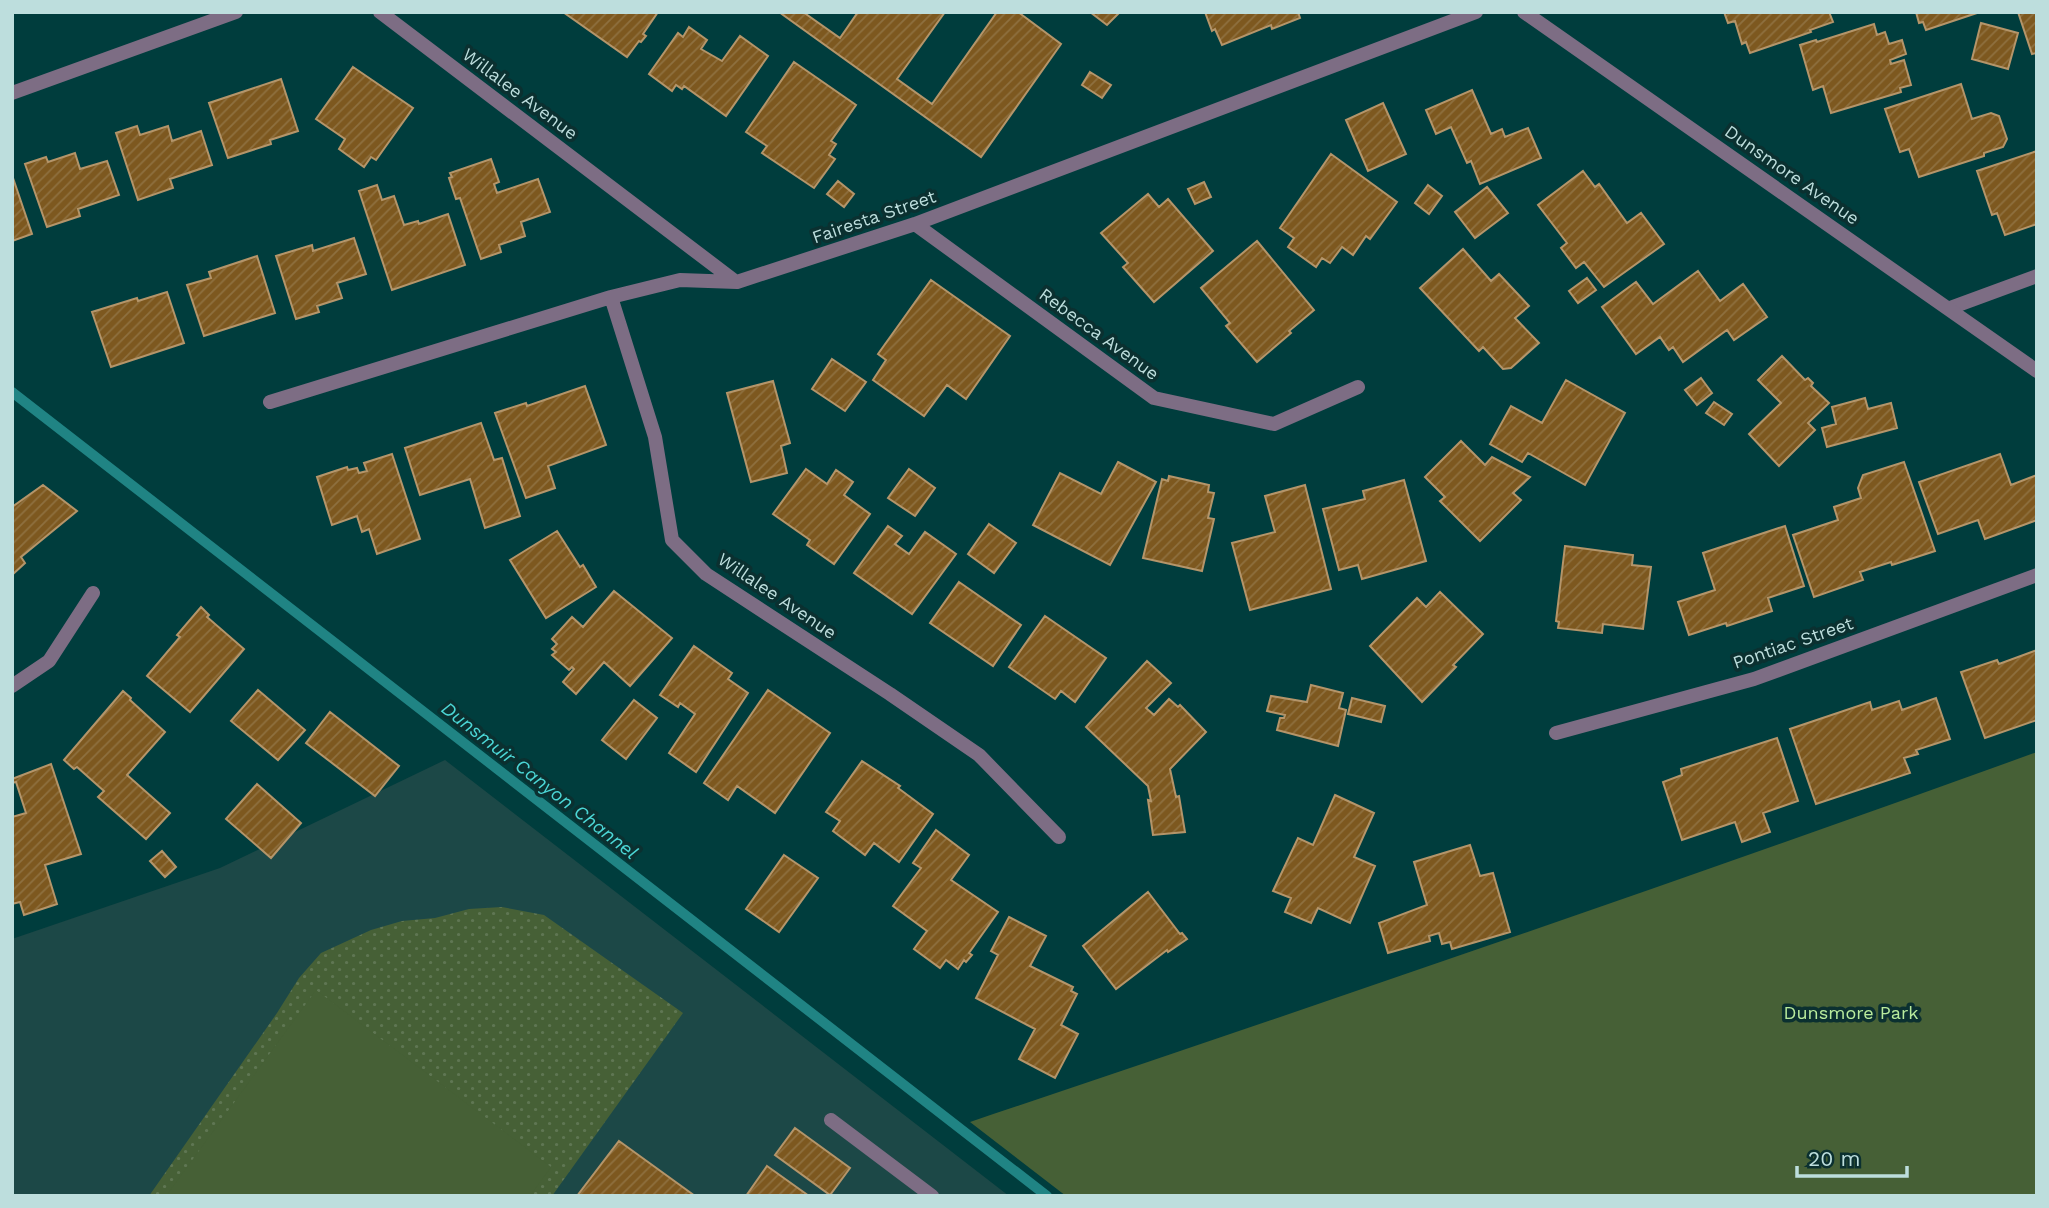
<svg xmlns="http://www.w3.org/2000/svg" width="2049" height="1208" viewBox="0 0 2049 1208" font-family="'Work Sans',sans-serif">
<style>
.built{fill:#1c4847}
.grass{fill:url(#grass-dots)}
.park{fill:#466036}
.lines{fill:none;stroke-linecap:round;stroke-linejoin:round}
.stream{stroke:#208484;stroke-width:10}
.building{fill:url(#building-hatch);stroke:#b4956a;stroke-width:2}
.service{stroke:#7d6d84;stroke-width:14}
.minor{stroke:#7d6d84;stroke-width:14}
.tertiary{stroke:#7d6d84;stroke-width:14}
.labels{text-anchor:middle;stroke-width:7;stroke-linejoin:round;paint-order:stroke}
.street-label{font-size:18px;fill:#bddedd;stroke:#0b3030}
.park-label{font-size:18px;fill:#b9ec9d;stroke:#0b3030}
.water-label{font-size:19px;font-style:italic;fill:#4bd6d5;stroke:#0b3030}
</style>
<defs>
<pattern id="grass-dots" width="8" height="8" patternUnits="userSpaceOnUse" patternTransform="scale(1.75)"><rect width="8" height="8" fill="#466036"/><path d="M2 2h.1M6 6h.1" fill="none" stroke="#5f7653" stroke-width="1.8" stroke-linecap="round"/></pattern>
<pattern id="building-hatch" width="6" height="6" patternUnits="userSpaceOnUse" patternTransform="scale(1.75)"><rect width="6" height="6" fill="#7d581f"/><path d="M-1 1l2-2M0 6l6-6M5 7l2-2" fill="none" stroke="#8e703f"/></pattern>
</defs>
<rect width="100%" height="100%" fill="#003d3d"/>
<path class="built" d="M445 760 1009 1196H12V939L220 868Z"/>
<path class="grass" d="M502 907 544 915 683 1013 552 1196H149L277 1013 299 978 321 953 371 930 402 921 435 918 469 909Z"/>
<path class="park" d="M2037 752V1196H1066L970 1122C1327 1002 1683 880 2037 752Z
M316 990 551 1167 530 1196H166Z"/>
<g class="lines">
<path class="stream" d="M12 392 1047 1196"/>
</g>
<path class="building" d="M563 12H658L643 34 646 36 641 42 639 41 627 57Z
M779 12H803L840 38 858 12H945L897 79 932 104 997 12H1018L1061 44 981 157Z
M1090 12H1120L1107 25Z
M1205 12H1298L1300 18 1272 29 1271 25 1222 45 1215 29 1212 31Z
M1724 12H1829L1833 22 1810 30 1811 32 1750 53 1746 42 1742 44 1735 21 1728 23Z
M1916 12H1980L1926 30 1923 22 1919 23Z
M2018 12H2037V53L2032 54Z
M1981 23 2018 33 2008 69 1972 59Z
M1874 24 1877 35 1885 32 1889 44 1902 40 1906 54 1890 60 1891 64 1904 60 1911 85 1900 88 1901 92 1831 113 1823 86 1813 90 1800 45 1816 40 1817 42Z
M689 27 707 40 701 49 722 61 740 36 768 56 726 116 684 86 682 89 676 85 672 91 649 74 678 33 683 37Z
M794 62 856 105 831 141 836 144 829 155 835 159 814 188 762 153 767 146 746 132Z
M353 67 413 108 376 160 371 157 364 167 339 149 345 139 316 119Z
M1090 72 1111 85 1102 98 1082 85Z
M281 79 298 131 270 140 271 144 228 158 209 103Z
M1961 84 1972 119 1991 113 1999 116 2007 139 2003 147 1984 153V156L1919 177 1909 149 1900 152 1885 109Z
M1472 90 1491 134 1502 129 1505 137 1528 128 1541 158 1480 184 1471 161 1467 163 1451 127 1436 134 1426 110Z
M1383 103 1406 154 1368 171 1346 120Z
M137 126 140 135 168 126 172 141 201 131 212 165 170 179 173 188 138 200 116 133Z
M2037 151V224L2005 235 1997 213 1992 215 1977 171Z
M75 153 80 169 107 161 119 195 78 209 80 216 47 227 25 164 46 157 48 162Z
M1331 154 1397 202 1370 239 1366 236 1353 255 1342 247 1330 263 1322 258 1316 267 1288 247 1294 238 1280 228Z
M491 159 499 182 494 184 497 193 538 179 550 212 521 222 525 236 499 245 501 252 481 259 460 198 456 199 449 178 452 177 450 173Z
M1583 171 1595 187 1599 184 1627 223 1641 213 1664 244 1604 287 1584 262 1576 268 1561 248 1567 243 1538 205Z
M12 175 32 234 12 241Z
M838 181 854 194 844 207 827 194Z
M1204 182 1211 197 1195 204 1188 189Z
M377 185 382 200 394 196 404 225 418 221 419 224 448 214 465 265 392 290 359 191Z
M1428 185 1442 196 1429 214 1415 203Z
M1487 187 1508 213 1475 238 1455 212Z
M1148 194 1159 207 1168 199 1213 251 1154 302 1123 267 1128 263 1101 233Z
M354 238 366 274 337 283 342 298 317 306 319 312 296 319 276 256 312 245 313 251Z
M1257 241 1314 310 1289 331 1291 333 1257 362 1226 326 1230 323 1201 288Z
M1463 249 1491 281 1499 274 1529 306 1515 318 1539 343 1511 368 1503 369 1483 347 1479 351 1420 288Z
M257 256 275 313 204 336 187 285 211 278 209 272Z
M1698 271 1720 301 1743 284 1767 317 1734 340 1727 330 1683 362 1673 347 1669 350 1660 337 1636 354 1602 307 1636 282 1653 304Z
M1587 278 1596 290 1578 303 1569 291Z
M931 280 1010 336 966 399 947 385 924 416 873 380 886 360 878 354Z
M167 292 184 343 111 367 92 312 137 298 138 301Z
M1782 356 1805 380 1808 378 1813 383 1811 386 1829 403 1808 423 1815 430 1779 466 1749 434 1781 403 1758 380Z
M832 359 866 382 845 411 812 389Z
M1701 378 1712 393 1697 405 1685 390Z
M1566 380 1625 413 1585 485 1528 453 1522 462 1490 444 1511 406 1542 423Z
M773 381 790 443 781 446 787 473 751 482 727 393Z
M585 386 606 445 548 466 555 488 526 498 495 413 526 403 527 406Z
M1865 398 1868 409 1891 403 1897 428 1827 447 1822 428 1836 424 1832 407Z
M1714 402 1732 414 1724 425 1706 413Z
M481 423 494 460 502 458 520 516 485 528 470 479 420 495 405 448Z
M1461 441 1485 465 1492 457 1530 477 1513 493 1521 500 1480 541 1440 501 1445 497 1425 477Z
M392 454 420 539 377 554 369 529 362 532 357 516 332 525 317 477 347 467 348 470 357 468 359 473 367 471 364 463Z
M2000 454 2011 485 2037 475V520L1985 539 1978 520 1938 534 1919 482Z
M1118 462 1156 482 1110 565 1033 525 1060 473 1101 494Z
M1904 462 1935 551 1892 565 1891 562 1860 572 1863 580 1814 597 1793 535 1838 520 1834 507 1861 498 1858 488 1863 475Z
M806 469 827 484 836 470 853 482 844 495 870 514 834 564 807 545 810 540 773 514Z
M909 469 935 488 915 516 888 498Z
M1169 476 1209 485 1208 492 1214 493 1208 518 1214 519 1202 571 1143 558 1162 479 1168 481Z
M1404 480 1426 561 1362 579 1358 565 1339 570 1323 509 1365 499 1363 491Z
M43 485 77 511 21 557 25 563 12 575V507Z
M1305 485 1331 589 1250 610 1232 543 1275 532 1265 496Z
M989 524 1016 543 994 573 968 554Z
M888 526 902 536 895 544 909 554 925 532 956 554 912 614 854 573Z
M1785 526 1804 586 1768 598 1772 611 1727 626 1726 623 1689 635 1678 602 1715 590 1703 553Z
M557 531 580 567 583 565 596 587 546 618 510 560Z
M1565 546 1633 555 1632 565 1651 567 1643 629 1603 624 1602 633 1558 628 1559 622 1556 621Z
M959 582 1021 625 993 666 930 623Z
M614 591 672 638 630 686 604 662 576 694 563 682 574 669 572 667 569 670 552 655 556 652 552 649 557 644 552 639 572 617 583 627Z
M1440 592 1483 634 1453 665 1456 667 1422 702 1370 646 1417 598 1426 607Z
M201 607 209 615 207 617 244 649 190 712 147 676 180 637 177 635Z
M1045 616 1106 658 1075 702 1061 691 1055 699 1009 667Z
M694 646 732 673 728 679 748 693 696 772 669 753 695 714 680 703 678 707 660 695Z
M2037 650V720L1985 738 1961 672 1997 660 1999 664Z
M1147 661 1171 683 1146 708 1154 715 1169 699 1178 707 1180 705 1206 732 1170 769 1176 797 1179 796 1185 832 1153 835 1148 800 1151 801 1148 786 1086 727Z
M1311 685 1343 693 1339 708 1346 710 1338 746 1277 730 1280 718H1284L1285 715 1267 711 1271 696 1307 702Z
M258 690 305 730 278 760 231 721Z
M768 690 830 733 775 813 737 786 728 800 704 783Z
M123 691 131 698 130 700 165 732 127 775 170 813 146 839 98 797 104 791 77 767 74 769 64 760Z
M1352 698 1385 706 1381 722 1348 714Z
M1936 698 1950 739 1916 750 1918 754 1904 758 1910 773 1816 804 1790 729 1870 702 1872 710 1899 701 1902 710Z
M634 700 657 718 626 759 602 740Z
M330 712 399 766 375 796 306 743Z
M1777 738 1798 801 1763 813 1770 832 1742 842 1735 822 1682 840 1663 782 1682 775 1681 769Z
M862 761 900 786 898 788 933 814 899 862 874 843 865 855 833 831 840 821 826 812Z
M51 764 81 854 45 865 57 904 24 915 20 902 12 904V817L26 813 16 782 12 783V779Z
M257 784 301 823 271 858 226 819Z
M1335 795 1374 813 1354 857 1375 866 1350 923 1318 908 1311 923 1285 912 1291 898 1273 891 1298 838 1313 845Z
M936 830 969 855 951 880 998 912 969 953 972 955 966 962 964 960 958 969 946 960 940 968 914 949 927 931 893 906 921 868 913 863Z
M1470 845 1480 876 1493 873 1510 932 1452 949 1450 942 1442 944 1439 933 1429 936 1430 941 1388 953 1379 923 1427 905 1414 862Z
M162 851 176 867 165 877 150 861Z
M784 855 818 878 779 932 746 909Z
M1148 892 1180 934 1182 933 1187 939 1168 952 1167 950 1116 989 1083 946Z
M1009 917 1046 936 1030 966 1073 987 1071 991 1077 994 1061 1025 1078 1034 1055 1078 1019 1059 1035 1029 976 998 998 955 991 951Z
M795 1128 850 1168 830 1195 775 1155Z
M619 1141 695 1196H577Z
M767 1166 809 1196H746Z"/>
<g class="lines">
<path class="service" d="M1950 308 2037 276
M831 1120 932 1196"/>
<path class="minor" d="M380 12 736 282
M12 93 236 12
M915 224 1154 398 1274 424 1358 387
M611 297 655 437 672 540 706 574 890 694 979 755 1059 837
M270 402 611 297 680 280 737 282 915 224 1476 12
M12 686 49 661 93 593
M1556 733 1754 679 2037 575"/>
<path class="tertiary" d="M1524 12 2037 371"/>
</g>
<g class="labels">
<g class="street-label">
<text transform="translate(520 94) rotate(37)" y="6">Willalee Avenue</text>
<text transform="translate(1792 175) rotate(35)" y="6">Dunsmore Avenue</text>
<text transform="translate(874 217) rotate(-19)" y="6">Fairesta Street</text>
<text transform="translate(1099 334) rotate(36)" y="6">Rebecca Avenue</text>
<text transform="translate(777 596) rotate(34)" y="6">Willalee Avenue</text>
<text transform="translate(1793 643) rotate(-19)" y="6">Pontiac Street</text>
</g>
<g class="park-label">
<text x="1851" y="1019">Dunsmore Park</text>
</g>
<g class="water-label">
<text transform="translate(540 780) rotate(38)" y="7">Dunsmuir Canyon Channel</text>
</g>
</g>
<rect width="2049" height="1208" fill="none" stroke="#bddedd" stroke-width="28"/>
<path d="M1797 1166v10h110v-10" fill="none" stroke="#bddedd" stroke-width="3.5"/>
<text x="1808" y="1166" font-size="21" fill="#bddedd" stroke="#0b3030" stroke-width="5" paint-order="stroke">20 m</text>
</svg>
